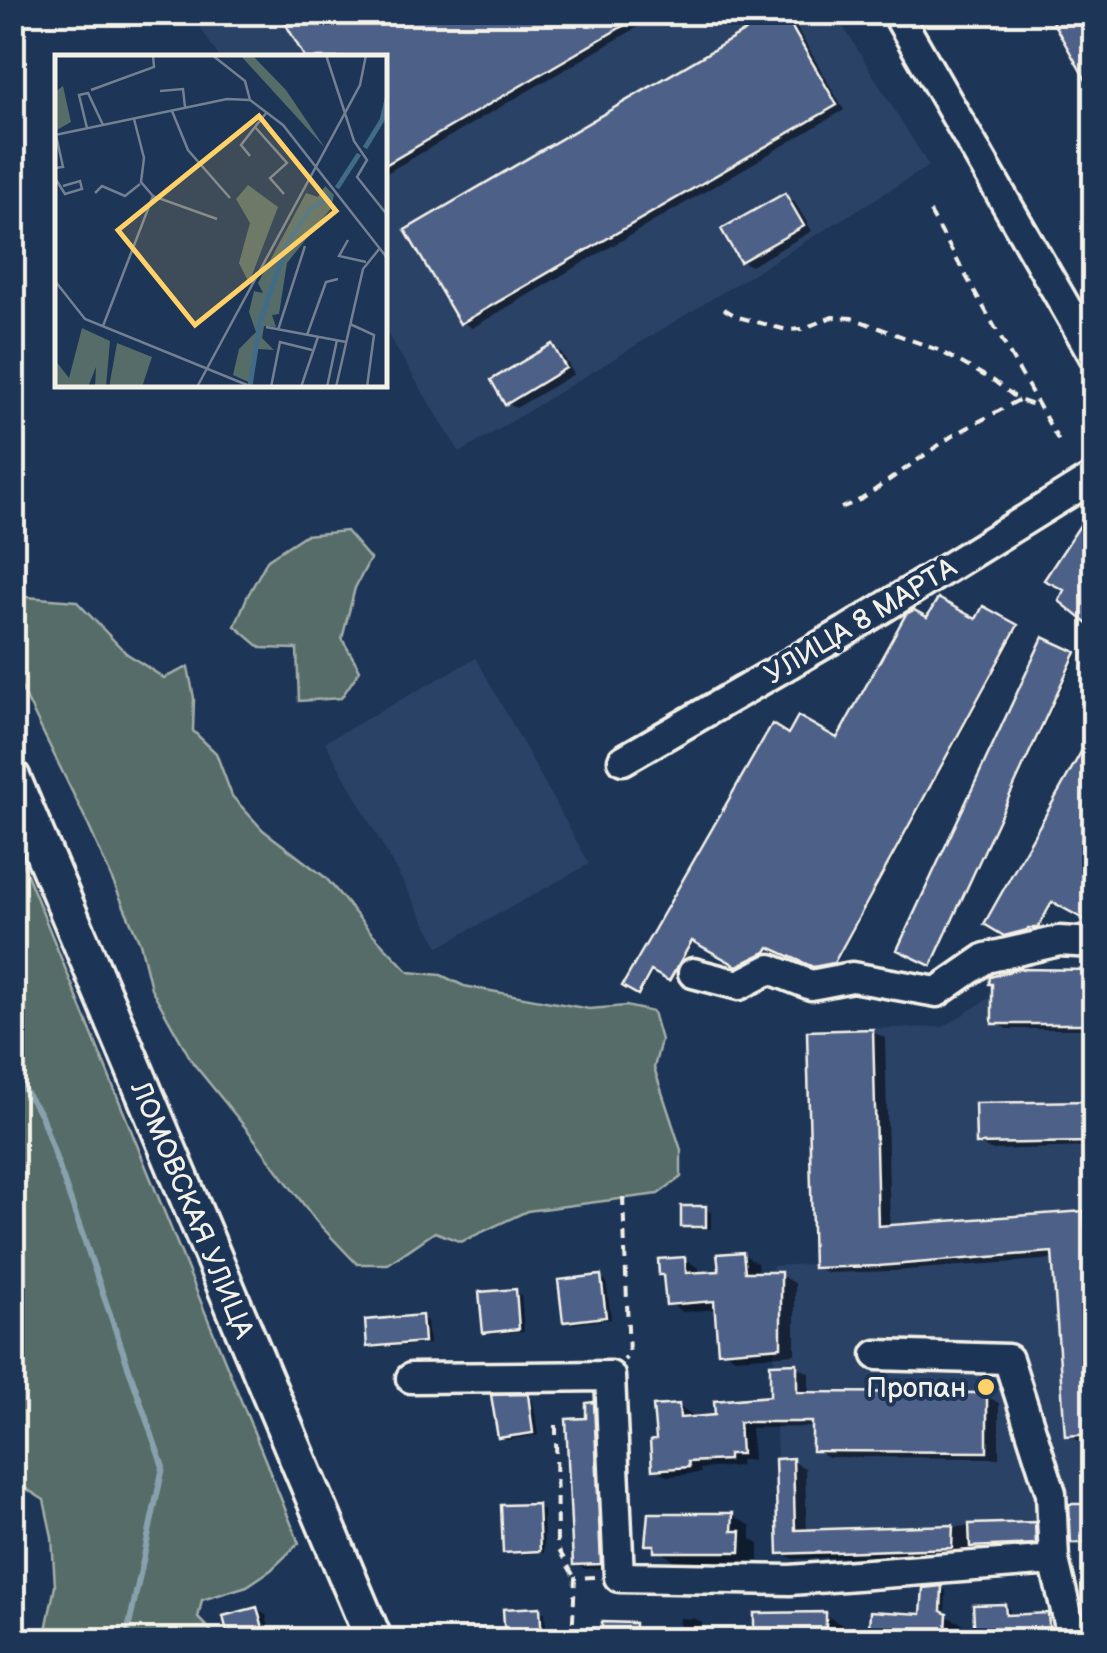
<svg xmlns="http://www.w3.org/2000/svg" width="1107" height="1653" viewBox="0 0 1107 1653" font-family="'Balsamiq Sans',sans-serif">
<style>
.built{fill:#2c4266}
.green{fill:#556c68;stroke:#a4aea8;stroke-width:2.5}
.shadow{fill:#0007}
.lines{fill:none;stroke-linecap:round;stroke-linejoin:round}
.stream{stroke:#89a1ae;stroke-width:6}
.building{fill:#4e6188;stroke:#f4f1e8;stroke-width:2.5}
.minor-casing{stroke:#f4f1e8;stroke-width:35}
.major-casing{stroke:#f4f1e8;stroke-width:42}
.path{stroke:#f4f1e8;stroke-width:4;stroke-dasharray:10 8;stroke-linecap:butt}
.minor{stroke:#1d3557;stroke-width:28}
.major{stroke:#1d3557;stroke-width:35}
.poi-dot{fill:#ffd166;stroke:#1d3557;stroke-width:4}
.labels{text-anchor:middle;stroke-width:8;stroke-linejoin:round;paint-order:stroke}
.street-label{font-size:28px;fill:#f4f1e8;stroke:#1d3557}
.poi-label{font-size:28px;fill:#f4f1e8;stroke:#1d3557;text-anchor:end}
.inset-river{fill:none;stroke:#416c88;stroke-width:5}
.inset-road{fill:none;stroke:#738091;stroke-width:2.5}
.view{fill:#ffd166;fill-opacity:0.15;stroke:#ffd166;stroke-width:5}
.inset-edge{fill:none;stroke:#f4f1e8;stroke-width:5}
</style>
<rect width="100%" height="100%" fill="#1d3557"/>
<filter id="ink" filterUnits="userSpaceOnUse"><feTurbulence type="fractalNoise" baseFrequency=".01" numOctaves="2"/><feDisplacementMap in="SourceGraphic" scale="20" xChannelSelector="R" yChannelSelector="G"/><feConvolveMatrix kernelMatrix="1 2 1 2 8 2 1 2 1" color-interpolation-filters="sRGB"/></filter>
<g filter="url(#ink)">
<path class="built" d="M191 13H835L929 166 460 453 385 330V58L219 57Z
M476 658 589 864 439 947 325 742Z
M1094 998V1545L779 1551 772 1266 812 1264 805 1030 943 1027 988 999Z"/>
<path class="green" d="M346 531 370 559 355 588 342 639 360 670 341 698 299 701 297 649 261 648 235 626 247 597 268 559 305 535Z
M13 596 76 601 126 653 164 678 188 667 194 698 193 731 216 753 232 796 263 830 326 878 369 930 409 972 441 975 464 986 589 1009 626 1006 653 1012 661 1040 654 1068 681 1150V1177L658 1194 527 1211 461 1242 435 1232 388 1264H357L316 1221 249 1132 193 1063 151 988 140 943 86 820 13 671Z
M13 840 299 1543 271 1570 247 1586 202 1600 198 1618 220 1640H96L46 1630 55 1586 52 1537 44 1500 12 1480Z"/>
<path class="shadow" d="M282 12H664L385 174V58Z
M1049 12H1094V89Z
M782 13 791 18 844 110 472 328 462 322Z
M785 196 794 201 812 231 751 266 741 261Z
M552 347 561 352 574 374 516 408 507 403Z
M1094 511V626L1080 615 1067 590 1047 579Z
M984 609 1019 628 836 963 817 966 771 946 768 953 741 966 695 940 671 980 654 970 641 994 625 985 789 737 838 741 928 621 977 622Z
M1044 640 1077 656 933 964 900 949Z
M1094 734V916L1092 920 1055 901 1040 928H1031L1029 930 1008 935 987 923Z
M1018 971 1094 972V1029H1007L995 1022Z
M873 1032 885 1038 890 1227 1094 1212V1440L1079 1441 1068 1434 1055 1259 893 1271 827 1273 815 1266Z
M1094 1103V1147L990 1150 978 1143 977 1106Z
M705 1209 711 1212V1229H689L683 1225Z
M742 1254 757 1263 758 1275H780L795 1283V1354L735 1358 721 1350 717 1309 683 1312 668 1303 684 1259 699 1268V1274L721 1273Z
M601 1278 606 1281 611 1319 571 1324 565 1320Z
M516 1292 521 1295 524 1331 490 1334 485 1331Z
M421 1318 427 1321 429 1344 375 1348 370 1345Z
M796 1366 809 1373V1395L986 1396 999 1403V1458L828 1457 815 1450V1427L751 1428 753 1460H740V1466L700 1469 701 1473 667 1476 654 1468 659 1441 679 1407 691 1414 692 1420 718 1418 772 1398Z
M527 1397 533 1400 538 1435 506 1440 500 1437Z
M593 1405 602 1410 609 1568 585 1569 576 1564 589 1420Z
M792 1461 805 1468 807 1532 1034 1524 1047 1532 1048 1550 793 1559 780 1552Z
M1094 1506V1548H1085L1073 1541 1072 1507Z
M537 1507 543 1510 544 1553 511 1554 505 1551Z
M732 1515 751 1526V1539L759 1544V1561L676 1562 648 1543Z
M941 1589 946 1591 945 1616 977 1630 1004 1606 1009 1609 1010 1618 1048 1616 1053 1619 1054 1640H889V1631H876L871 1628 923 1616Z
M257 1610 266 1615 272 1640H232L226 1618Z
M540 1610 545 1613 547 1640H507L506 1611Z
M825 1615 844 1626V1640H756V1616Z
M680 1618 696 1619 702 1622 701 1635 710 1636 715 1640H678Z
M605 1625H634L640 1628V1640H604Z"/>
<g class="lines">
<path class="stream" d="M12 1072 41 1115 163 1467 126 1640"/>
</g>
<path class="building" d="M279 12H647L385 165V58H305Z
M778 12H783L837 105 460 324 405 230Z
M1047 12H1089L1094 22V94Z
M785 193 804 226 740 262 721 229Z
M552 344 566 368 505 405 491 380Z
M1094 504V629L1059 601 1064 590 1044 580Z
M938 598 976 619 983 606 1018 625 834 963 813 967 769 947 766 952 737 966 692 941 669 981 651 971 638 995 622 986 772 724 788 734 798 716 837 738 906 614 914 610 927 617Z
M1043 637 1076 652 931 966 897 950Z
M1094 729V912L1089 922 1052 902 1038 928H1028L1027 930 1004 936 984 924Z
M1018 969 1094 970V1024H992V984H989L990 977Z
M873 1029 878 1226 1084 1211 1094 1354V1434L1065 1436 1052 1252 879 1266 813 1268 807 1031Z
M1088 1101 1089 1142 976 1144 975 1103Z
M681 1206H706V1227H681Z
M743 1252 745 1272H781V1347L718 1352 714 1301 666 1305 663 1275H659L658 1259 685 1257 686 1273 719 1271 717 1254Z
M601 1275 606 1317 563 1322 558 1280Z
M516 1289 519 1329 483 1333 479 1292Z
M422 1315 424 1342 367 1347 365 1320Z
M797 1363V1392L987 1393V1452L812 1451V1422H739L741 1454H728V1460L688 1462 689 1467 652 1470 650 1441 656 1439 653 1406 679 1404 680 1418 715 1415 714 1401 770 1396V1364Z
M528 1394 533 1433 498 1438 491 1395Z
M594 1402 601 1564 573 1565 566 1419 586 1418V1403Z
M793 1458 795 1530 953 1525 952 1548 778 1554 775 1459Z
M538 1504 540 1551 503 1553 501 1505Z
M1069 1504H1094V1543H1071Z
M648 1513H733L732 1531H741L740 1552H654V1545H645Z
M1035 1522 1036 1544 970 1547 969 1524Z
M942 1586 941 1611 947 1614 946 1632H938V1640H886L887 1630 869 1629 870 1611 921 1614 923 1588Z
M1005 1604 1006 1615 1048 1613 1050 1640H975L973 1605Z
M257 1607 266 1640H229L223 1616Z
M540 1607 542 1640H505L503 1609Z
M826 1612V1640H754V1613Z
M602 1622 635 1623V1640H602Z"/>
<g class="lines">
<g class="minor-casing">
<path id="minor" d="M896 12 1094 356
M623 760 846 631 1094 477
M693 973 739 985 770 969 811 985 852 977 937 992 986 958 1059 941 1094 943
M877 1355 1008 1359 1051 1493 1054 1560
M411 1378 610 1376 619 1577 790 1580 1054 1560 1073 1640"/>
</g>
<g class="major-casing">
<g id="major">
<path id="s1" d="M12 778 374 1640"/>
</g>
</g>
<path class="path" d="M930 212 1061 445
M724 309 738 317 787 330 802 329 832 317 852 318 938 350 994 381 1019 400 1039 407
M841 508 862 499 952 436 1019 400
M623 1197 629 1355 624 1360
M556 1425 557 1547 575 1578
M12 1600 21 1627 29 1640
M572 1640 575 1578 594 1577"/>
<use href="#minor" class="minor"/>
<use href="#major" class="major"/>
</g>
</g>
<circle class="poi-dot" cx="986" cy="1387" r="10"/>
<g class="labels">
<g class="street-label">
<text transform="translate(860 620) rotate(-31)" y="10">УЛИЦА 8 МАРТА</text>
<text dy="10" stroke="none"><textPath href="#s1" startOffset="468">ЛОМОВСКАЯ УЛИЦА</textPath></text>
</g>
<g class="poi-label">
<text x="966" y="1397">Пропан</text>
</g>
</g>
<g transform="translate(55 55)">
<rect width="332" height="332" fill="#1d3557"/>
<path d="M185 0H197L231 35 270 93ZM8 31 16 67 0 76V37ZM193 130 223 152 194 228 184 208 195 168 181 144ZM270 131 279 140 276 153 232 208 224 259 217 260 221 272 209 271 207 283 219 295 203 294 196 328 178 320 184 294 201 277 194 257 199 236 208 238 203 228 251 138 263 142ZM27 273 55 286 51 332H40L41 312 33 332H0V305L14 323ZM62 288 97 302 87 332H54Z" fill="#556c68"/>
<path class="inset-river" d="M310 93 327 65 333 40M282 133 304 99M195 331 205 267 232 189 254 155 277 140"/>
<path class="inset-road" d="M157 0 190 26 195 45M271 0 299 86 312 105 302 122 333 161M36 35 99 12 98 0M105 36 128 34 130 52M117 56 133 95 175 143M212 57 200 72 232 108 215 123 229 139M79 64 89 103 86 127 98 141M32 73 24 40 33 38 48 70M0 80 172 44 195 45 228 70 333 204M195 101 186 90 200 72M0 113 8 112 1 80M0 123 10 139 27 134 25 126 8 131M40 138 47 131 70 141 85 129M293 185 284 201 311 207M0 226 30 264 197 332M295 269 319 280 312 332M48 271 98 141 162 164M211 272 291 287M223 275 250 191M252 280 271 227 283 224M142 332 305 30 311 0M216 332 225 287 257 295M246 332 263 282M272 332 282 285M281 332 308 214 325 193"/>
<path class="view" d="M204 61 281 156 140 270 63 175Z"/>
<rect width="332" height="332" class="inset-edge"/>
</g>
<rect width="1107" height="1653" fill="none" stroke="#1d3557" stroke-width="50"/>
<rect x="25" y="25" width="1057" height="1603" fill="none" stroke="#f4f1e8" stroke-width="4" filter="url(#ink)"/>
</svg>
